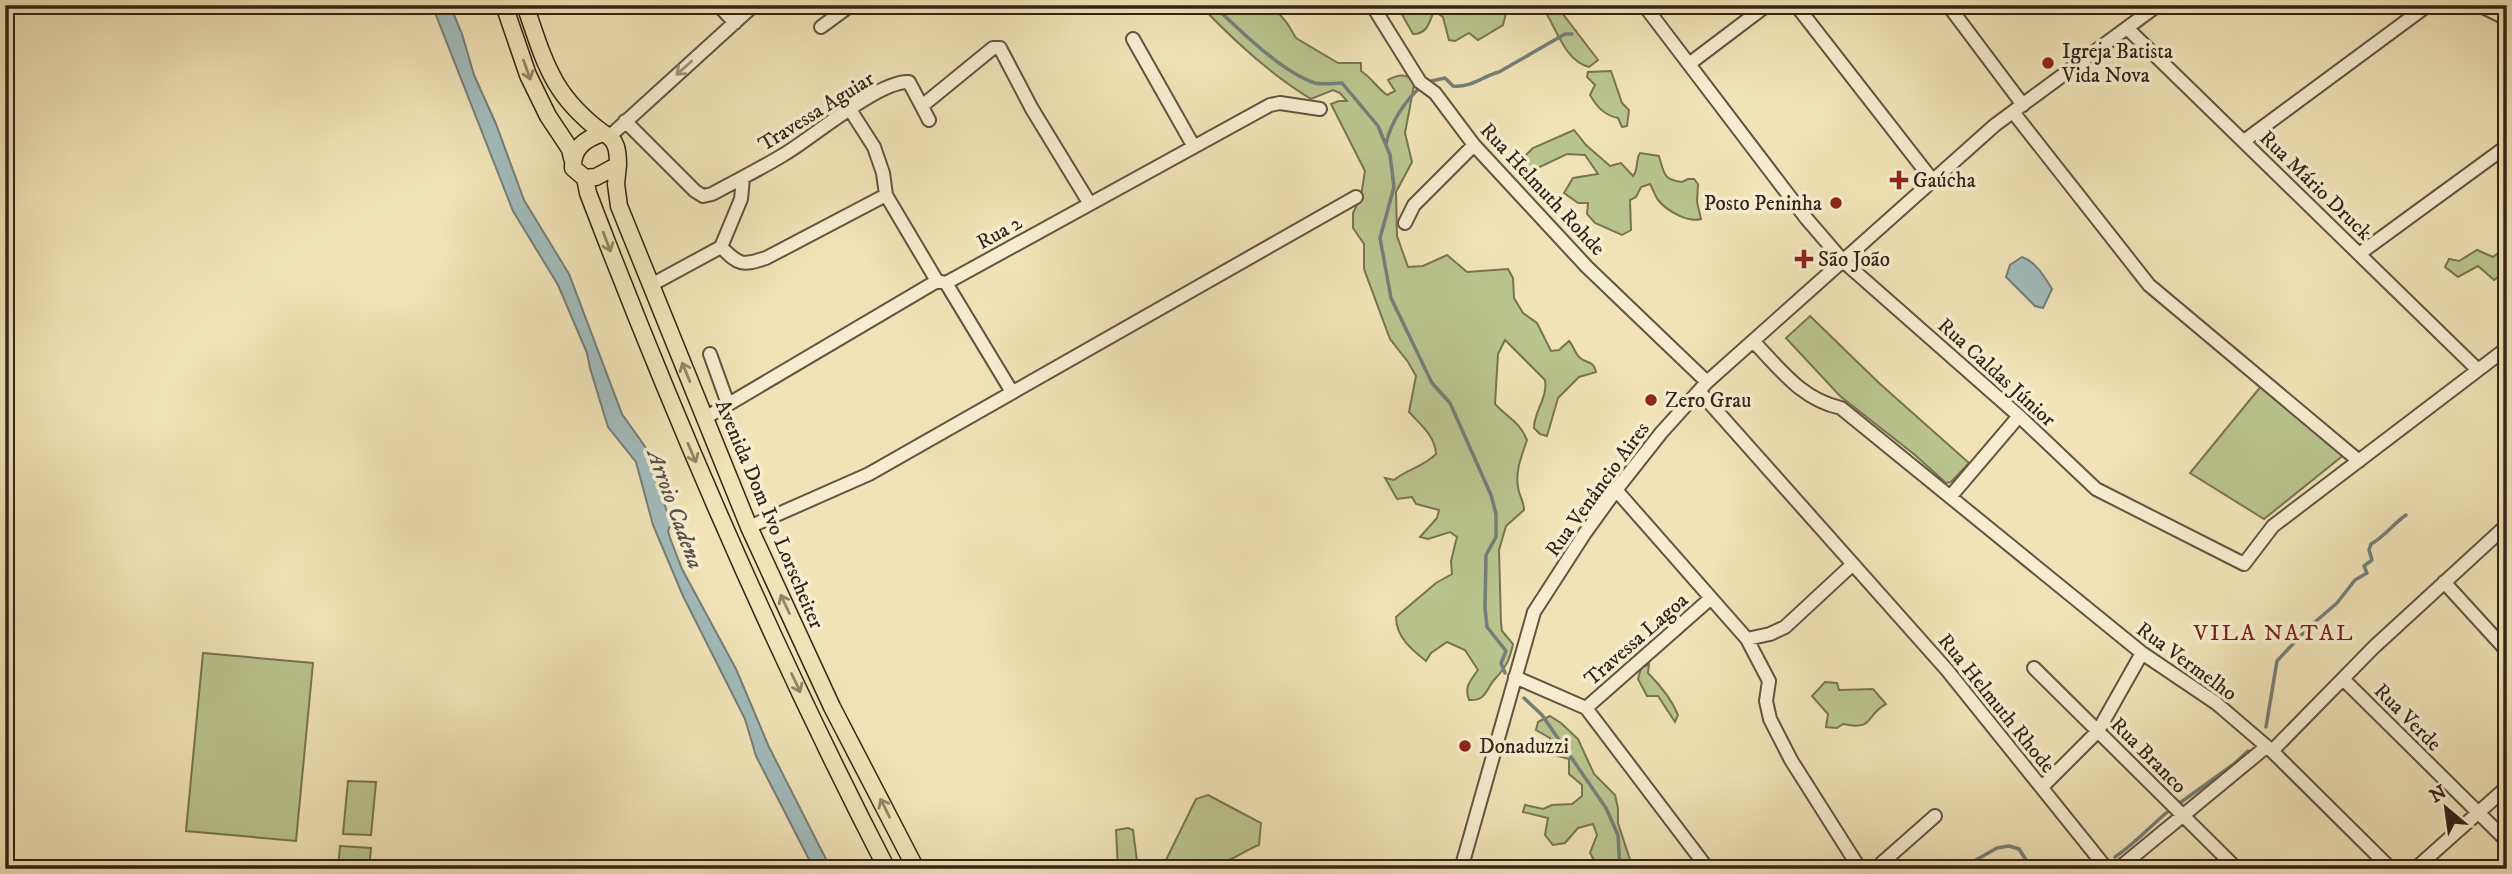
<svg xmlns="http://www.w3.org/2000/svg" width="2512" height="874" viewBox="0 0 2512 874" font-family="'IM FELL DW Pica',serif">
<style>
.green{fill:#bac48e;stroke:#777453;stroke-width:2}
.water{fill:#a1bbbb;stroke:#757e7a;stroke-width:2}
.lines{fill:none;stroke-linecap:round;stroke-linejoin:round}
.stream{stroke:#757e7a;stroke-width:3.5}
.minor-casing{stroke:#635340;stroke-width:16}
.major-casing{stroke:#342318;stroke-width:19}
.minor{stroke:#f6edd0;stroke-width:12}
.major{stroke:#f1e3b7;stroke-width:16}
.oneway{stroke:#9f927d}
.oneway2{stroke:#928368}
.poi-dot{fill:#8f2418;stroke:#f6edd0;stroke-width:2.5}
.labels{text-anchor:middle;stroke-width:7;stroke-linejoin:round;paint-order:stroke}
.poi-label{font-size:21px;fill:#342318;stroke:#f6edd0;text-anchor:start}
.street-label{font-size:21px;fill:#342318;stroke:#f6edd0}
.water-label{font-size:23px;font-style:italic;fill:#555149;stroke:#f6edd0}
.neighbourhood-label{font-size:23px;letter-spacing:2px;fill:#7a1f14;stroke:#f6edd0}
</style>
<rect width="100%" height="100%" fill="#f1e3b7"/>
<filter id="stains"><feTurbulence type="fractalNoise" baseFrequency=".00286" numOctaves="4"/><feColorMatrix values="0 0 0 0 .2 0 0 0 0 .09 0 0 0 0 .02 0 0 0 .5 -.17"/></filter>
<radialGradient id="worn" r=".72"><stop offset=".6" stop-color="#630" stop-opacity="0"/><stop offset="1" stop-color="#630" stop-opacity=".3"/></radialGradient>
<path class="green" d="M1200 5H1272L1287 23 1296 38 1338 63H1361V71C1372 78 1377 88 1387 95L1395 91 1388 80C1399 74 1404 74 1415 80L1405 133 1412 162 1396 192 1397 236 1408 267 1423 266 1447 255 1467 272 1508 269 1513 278 1514 298 1523 313 1537 323 1551 351 1559 350 1569 341C1573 345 1575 353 1579 357 1586 364 1594 360 1596 372L1579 377 1558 398 1547 436 1540 434 1534 428C1534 411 1548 398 1545 380L1505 340 1498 354 1495 404C1509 419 1519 421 1527 440 1522 455 1515 471 1518 487 1519 496 1524 501 1524 510L1506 526 1499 550 1501 623 1502 631 1513 644C1509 662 1506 667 1494 680 1485 691 1486 701 1469 700 1464 687 1470 681 1478 670L1465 650 1447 642 1431 653 1426 661C1412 650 1396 637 1396 617L1436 583 1452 574 1451 561 1457 537 1450 532 1428 539 1420 537 1437 518 1439 510 1416 504 1412 497 1397 499 1385 478 1394 480C1408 469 1423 467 1436 454 1435 436 1421 425 1409 412L1416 376 1408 362 1390 339 1364 269V244L1353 228V213L1361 196 1365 171 1331 104 1339 101H1347L1340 93 1333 90 1311 99C1270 74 1233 40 1200 5Z
M1400 5H1462L1459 9 1476 5H1508L1503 25 1478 40 1469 33 1455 41 1449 40 1443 17 1434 11C1429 22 1428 34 1413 34L1399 9Z
M1541 5H1556L1598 60 1589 67C1563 60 1556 25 1541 5Z
M1611 71 1622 103 1629 110 1627 126 1622 127 1618 118C1604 115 1597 107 1590 95L1595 85 1587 77 1588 72Z
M1574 130 1586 145 1610 166 1621 163 1633 176C1639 169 1635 161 1640 153L1659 156C1664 173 1663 180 1682 182L1688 179H1694L1698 184 1697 202 1701 219C1688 223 1667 211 1658 200 1655 196 1653 189 1650 184L1641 187 1636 197 1630 200 1631 230 1622 235 1595 223 1587 214 1588 203H1578L1564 193 1573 178 1598 174 1585 155 1567 154 1525 174 1522 169 1524 157 1533 148Z
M2507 246V271L2494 280 2478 266 2458 277 2445 267 2449 259 2459 261 2477 250 2493 257Z
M1810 316 1879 383 1969 463 1951 482 1946 483 1915 455 1840 396 1786 338Z
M2262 385 2345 454 2264 519 2190 473Z
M203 653 313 663 296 841 186 831Z
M1649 664 1648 673C1661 686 1671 698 1678 715L1675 722 1658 696H1647L1638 679 1641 668Z
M1825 682 1837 683 1839 690 1873 689 1886 704C1865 715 1875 731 1843 724L1837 728 1826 727 1828 714 1812 696Z
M1550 716 1561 723 1578 739 1594 774 1615 795 1618 808V823L1633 869H1599L1590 853 1597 835 1593 824 1578 828 1565 843 1553 845 1545 835 1548 818 1523 812 1525 805 1543 809 1552 805 1572 804 1582 796V785L1569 774V759L1550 754V738L1536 730 1538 722Z
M348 781 376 782 371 835 343 834Z
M1208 795 1261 823 1259 845C1245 850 1234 860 1220 863L1217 869H1157L1165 862 1196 799Z
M1128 828 1133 830 1138 869H1118L1116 830Z
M340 846 371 848 369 869H338Z"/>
<path class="water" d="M432 5H450L462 34 474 75 496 124 524 200 569 274 622 414 646 448 671 524 668 531 670 538 682 569 736 669 769 747 831 869H814L756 756 745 719 683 596 653 525 636 462 608 427 590 368 587 353 558 285 513 211Z
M2022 257C2036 262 2044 276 2052 289L2043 308 2035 306 2006 277 2010 265Z"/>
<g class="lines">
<path class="stream" d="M1213 5C1240 30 1280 71 1315 83 1323 85 1334 83 1342 83L1378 126 1390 155 1394 187 1380 238 1391 298 1432 383 1450 403 1491 495 1496 514V537L1486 555 1485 608 1487 627 1506 651 1501 663 1505 673
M1427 82 1445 78 1453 86C1471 88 1483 76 1499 72L1565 34H1572
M1386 144C1390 124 1405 100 1421 87
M1524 698 1542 715 1606 808 1618 835 1620 869
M2266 727 2277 661 2308 628 2337 603 2355 580 2367 573 2364 566 2372 560 2369 550 2371 544C2385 536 2393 524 2406 515
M2177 805 2234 764 2248 751
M2115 857C2136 843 2151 825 2171 809
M1960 869 1997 848 2009 846 2019 849 2028 863 2045 869"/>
<g class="minor-casing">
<path id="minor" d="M718 5 735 23
M1372 5 1420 82 1435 93 1474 145 1587 267 1707 382
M1644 5 1806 218 1843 261 2019 416 2096 489 2244 564 2273 526 2507 348
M1796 5 1933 181
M1948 5 2023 105
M2479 5 2507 19
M821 27 851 5
M2127 28 2478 370
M1133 39 1194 147
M1689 64 1767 5
M922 106 993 48H1000L1032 109 1090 204
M849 108 874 147 883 173 886 195 937 281
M2013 112 2149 285 2359 461
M625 121 695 191 703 196 712 194C736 181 760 169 783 155 811 139 879 80 909 82L929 120
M610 136 754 5
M2244 141 2428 5
M1405 223 1414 205 1474 145
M721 247C739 265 742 266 766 258L886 195
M2359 254 2507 146
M946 283 1012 392
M651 285 721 247 741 199 743 178
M1753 341C1781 370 1801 399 1841 408L2142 653 2216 703 2272 751 2391 869
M710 354 728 404
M1699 391 1947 670 2107 869
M705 418 937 281 946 283 1270 105 1280 103 1320 109
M1616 490 1747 639 1769 681 1766 701 1770 719 1791 760 1860 869
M1950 497 2019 416
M749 527 869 474 1356 197
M2444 582 2507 651
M1747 639 1770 634 1785 627 1853 564
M2034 668 2237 869
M1515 677 1586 708 1708 869
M2343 679 2507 841
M1586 708 1711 598
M2272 751 2374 647 2507 525
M2042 787 2098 731 2142 653
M1461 869 1534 612 1585 533 1616 490 1661 433 1707 382 1800 299 1995 125 2158 5
M1875 869 1935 816
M2118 869 2266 747
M2415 869 2507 787"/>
</g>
<g class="major-casing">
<path id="major" d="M504 5 528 75 548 116 570 149 572 158
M525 5C545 63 552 95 603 133
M603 133C617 139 618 151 618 165L596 177 585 178 573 168C572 148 585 139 603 133Z
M618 165 616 184 619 206 749 527 832 707 916 869
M585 178 588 193C676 423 774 650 887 869"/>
</g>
<use href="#minor" class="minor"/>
<use href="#major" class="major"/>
</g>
<defs><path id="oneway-shaft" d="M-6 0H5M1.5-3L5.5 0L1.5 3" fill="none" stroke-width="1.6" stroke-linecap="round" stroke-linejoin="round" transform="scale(1.75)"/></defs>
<use class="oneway" href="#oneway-shaft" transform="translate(684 68) rotate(138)"/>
<g class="oneway2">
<use href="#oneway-shaft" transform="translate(527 70) rotate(70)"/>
<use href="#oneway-shaft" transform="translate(607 242) rotate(69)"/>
<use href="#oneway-shaft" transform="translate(686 372) rotate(-112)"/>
<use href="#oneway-shaft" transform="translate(692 453) rotate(67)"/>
<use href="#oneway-shaft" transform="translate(785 604) rotate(-115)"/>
<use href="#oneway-shaft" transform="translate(796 683) rotate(65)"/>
<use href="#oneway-shaft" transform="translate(885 808) rotate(-117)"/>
</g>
<g class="poi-dot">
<circle cx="2048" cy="63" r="7"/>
<path d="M1895.5 169.5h7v7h7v7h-7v7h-7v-7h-7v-7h7z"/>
<circle cx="1836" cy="203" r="7"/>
<path d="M1800.5 248.5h7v7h7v7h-7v7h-7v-7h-7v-7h7z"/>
<circle cx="1651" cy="400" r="7"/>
<circle cx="1465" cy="746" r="7"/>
</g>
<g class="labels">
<g class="poi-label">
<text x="2062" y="58">Igreja Batista<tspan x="2062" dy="24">Vida Nova</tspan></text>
<text x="1913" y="187">Gaúcha</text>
<text x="1822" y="210" text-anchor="end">Posto Peninha</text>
<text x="1818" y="266">São João</text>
<text x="1665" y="407">Zero Grau</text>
<text x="1479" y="753">Donaduzzi</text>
</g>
<g class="street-label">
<text transform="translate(816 111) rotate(-32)" y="7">Travessa Aguiar</text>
<text transform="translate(2316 185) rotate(44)" y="7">Rua Mário Druck</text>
<text transform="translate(1543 189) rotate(47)" y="7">Rua Helmuth Rohde</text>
<text transform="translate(999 232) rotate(-29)" y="7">Rua 2</text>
<text transform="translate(1997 372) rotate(42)" y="7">Rua Caldas Júnior</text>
<text transform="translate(1597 489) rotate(-54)" y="7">Rua Venâncio Aires</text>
<text transform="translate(770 514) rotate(67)" y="7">Avenida Dom Ivo Lorscheiter</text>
<text transform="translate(1636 639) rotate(-41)" y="7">Travessa Lagoa</text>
<text transform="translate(2187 661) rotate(36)" y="7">Rua Vermelho</text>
<text transform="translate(1997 703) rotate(51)" y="7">Rua Helmuth Rhode</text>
<text transform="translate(2408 717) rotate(45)" y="7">Rua Verde</text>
<text transform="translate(2149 755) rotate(45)" y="7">Rua Branco</text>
</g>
<g class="water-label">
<text transform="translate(676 509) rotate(70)" y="8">Arroio Cadena</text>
</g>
<g class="neighbourhood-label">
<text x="2274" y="640">VILA NATAL</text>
</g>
</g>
<rect width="2512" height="874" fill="none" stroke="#f1e3b7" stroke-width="28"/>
<rect x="7" y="7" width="2498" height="860" fill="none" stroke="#342318" stroke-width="3.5"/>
<rect x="14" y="14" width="2484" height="846" fill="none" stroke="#342318" stroke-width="2"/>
<g transform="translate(2446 808) rotate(331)" stroke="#f6edd0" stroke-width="5" paint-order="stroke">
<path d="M0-5L12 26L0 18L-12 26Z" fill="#342318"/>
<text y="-10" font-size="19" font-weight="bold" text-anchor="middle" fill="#342318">N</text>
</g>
<rect width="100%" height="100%" filter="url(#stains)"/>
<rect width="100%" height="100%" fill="url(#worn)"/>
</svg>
